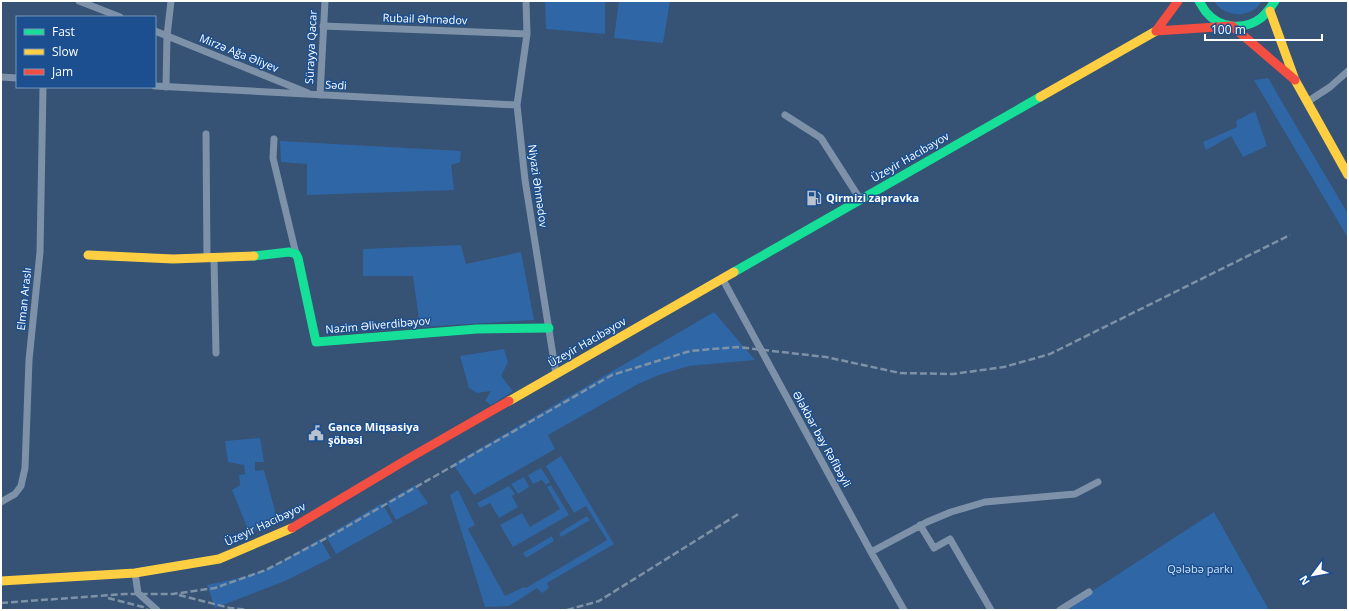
<svg xmlns="http://www.w3.org/2000/svg" width="1349" height="611" viewBox="0 0 1349 611" font-family="'Open Sans',sans-serif">
<style>
.green{fill:#2f66a5}
.lines{fill:none;stroke-linecap:round;stroke-linejoin:round}
.street{stroke:#7d92a8;stroke-width:7}
.fast{stroke:#16e098;stroke-width:9}
.slow{stroke:#ffcf43;stroke-width:9}
.jam{stroke:#f24e42;stroke-width:9}
.rail{stroke:#7e92a7;stroke-width:2.5;stroke-dasharray:7 3;stroke-linecap:butt}
.labels{text-anchor:middle;stroke-width:3;stroke-linejoin:round;paint-order:stroke}
.street-label{font-size:11px;fill:#fff;stroke:#1b4f8f}
.poi-label{font-size:11px;font-weight:bold;fill:#fff;stroke:#1b4f8f;text-anchor:start}
.park-label{font-size:11px;fill:#cfe3fa;stroke:#1b4f8f}
</style>
<rect width="100%" height="100%" fill="#365274"/>
<path class="green" d="M545 1H605V34L546 29Z
M619 1H670L663 43 614 38Z
M1214 1H1262C1252 19 1224 18 1214 1Z
M1268 78 1348 214V238L1254 80Z
M1255 111 1267 146 1243 157 1231 136 1206 150 1203 142 1237 127 1236 121Z
M280 141 461 151 460 162 451 165 454 190 307 195V164L281 162Z
M461 245 466 264 521 252 534 320 420 327 413 276H363V249Z
M714 312 755 360 689 366 659 375 638 384 548 435 555 449 474 495 453 464Z
M504 349 508 362 501 376 513 391 491 405 485 401 491 391 477 393 469 388 460 356Z
M260 438 264 462H255V471L264 470 278 522 249 532 232 490 240 485 239 475 245 474 244 465 228 462 225 441Z
M561 456 614 544 547 583 549 588 542 593 537 588 509 606 485 607 450 495 458 490 475 525 468 529 505 596 524 587 526 588 607 540 586 506 574 513 546 466Z
M541 468 550 482 546 485 542 480 533 484 528 475Z
M524 477 529 487 518 494 511 484Z
M415 485 428 503 396 520 386 502Z
M551 485 569 515 513 547 500 525 522 513 530 527 560 509 547 487Z
M509 486 515 494 512 496 518 507 499 518 490 503 480 508 477 503Z
M382 503 393 522 336 554 326 536Z
M1214 512 1269 610H1063Z
M587 516 590 520 561 537 559 533Z
M552 536 554 541 526 558 523 553Z
M320 539 331 558 285 581 215 608 207 585 243 577 268 569Z"/>
<g class="lines">
<path class="street" d="M79 1 120 17
M526 1 527 34 517 105 525 180 556 374
M323 26 527 34
M155 31 308 93
M1 77 17 78
M155 86 517 105
M166 87 167 36 171 1
M320 95 325 1
M1307 102 1330 87 1348 71
M785 115 821 138 860 199
M206 134 207 258
M274 139 273 158 296 254
M214 258 216 353
M722 278 871 552 904 610
M1 502 15 494 21 486 25 468 29 360 40 252 43 87
M920 525 934 548 950 539 991 610
M871 552 927 522 951 512 985 502 1075 494 1098 482
M135 573 138 593 157 610
M1060 610 1089 592"/>
<path class="fast" d="M1199 1C1201 4 1203 8 1206 12 1219 28 1244 31 1261 18 1267 13 1271 7 1275 1
M254 256 289 252 296 254 298 258 316 342 477 329 549 328
M734 272 1040 97"/>
<path class="slow" d="M1270 11 1295 80 1348 175
M1040 97 1156 31
M88 255 173 259 254 256
M509 401 734 272
M1 581 135 573 219 559 292 528"/>
<path class="jam" d="M1178 1 1156 31 1231 26
M1232 26 1295 80
M292 528 411 457 509 401"/>
<path class="rail" d="M179 595 230 608 248 610
M108 598 143 607 148 610
M1 603 125 594H173L215 588 266 570 332 535 612 375 690 351 737 347 826 357 900 373 953 374 1004 367 1050 354 1290 235
M567 610 599 601 740 513"/>
</g>
<defs>
<g id="fuel-bare" transform="scale(1.2)"><path d="M-5.5-6h7V0h2V4h1.3V-2.5L3-4.5l.8-.8L6-3V5H2.5V1h-1V6h-7ZM-4.2-4.7v3.2H.2V-4.7Z" fill="#b9c2ce" stroke="#1b4f8f" stroke-width="2.5" paint-order="stroke"/></g>
<g id="civic-bare" transform="scale(1.2)"><path d="M-.6-6.5H3V-4.5H.6V-3L4-1V1h2V6H-6V1h2V-1L-.6-3ZM-1.2 2.5V6h2.4V2.5Z" fill="#b9c2ce" stroke="#1b4f8f" stroke-width="2.5" paint-order="stroke"/></g>
</defs>
<g fill-rule="evenodd">
<use href="#fuel-bare" x="814" y="198"/>
<use href="#civic-bare" x="316" y="433"/>
</g>
<g class="labels">
<g class="street-label">
<text transform="translate(425 19) rotate(2)" y="4">Rubail Əhmədov</text>
<text transform="translate(311 47) rotate(-87)" y="4">Sürayya Qacar</text>
<text transform="translate(239 53) rotate(22)" y="4">Mirzə Ağa Əliyev</text>
<text transform="translate(336 85) rotate(3)" y="4">Sədi</text>
<text transform="translate(910 157) rotate(-30)" y="4">Üzeyir Hacıbəyov</text>
<text transform="translate(538 186) rotate(82)" y="4">Niyazi Əhmədov</text>
<text transform="translate(24 299) rotate(-84)" y="4">Elman Araslı</text>
<text transform="translate(378 325) rotate(-5)" y="4">Nazim Əliverdibəyov</text>
<text transform="translate(587 342) rotate(-30)" y="4">Üzeyir Hacıbəyov</text>
<text transform="translate(822 439) rotate(61)" y="4">Ələkbər bəy Rəfibəyli</text>
<text transform="translate(265 524) rotate(-25)" y="4">Üzeyir Hacıbəyov</text>
</g>
<g class="poi-label">
<text x="826" y="202">Qirmizi zapravka</text>
<text x="328" y="431">Gəncə Miqsasiya<tspan x="328" dy="13">şöbəsi</tspan></text>
</g>
<g class="park-label">
<text x="1200" y="573">Qələbə parkı</text>
</g>
</g>
<rect width="1349" height="611" fill="none" stroke="#ffffff" stroke-width="4"/>
<rect x="16" y="16" width="140" height="72" fill="#1b4f8f" stroke="#7695bc"/>
<rect x="24" y="29" width="20" height="6" fill="#16e098" stroke="#7695bc"/>
<text x="52" y="36" font-size="12" fill="#ffffff">Fast</text>
<rect x="24" y="49" width="20" height="6" fill="#ffcf43" stroke="#7695bc"/>
<text x="52" y="56" font-size="12" fill="#ffffff">Slow</text>
<rect x="24" y="69" width="20" height="6" fill="#f24e42" stroke="#7695bc"/>
<text x="52" y="76" font-size="12" fill="#ffffff">Jam</text>
<g transform="translate(1313 575) rotate(238)" stroke="#1b4f8f" stroke-width="3" paint-order="stroke">
<path d="M0-3L7 15L0 10L-7 15Z" fill="#ffffff"/>
<text y="-6" font-size="11" font-weight="bold" text-anchor="middle" fill="#ffffff">N</text>
</g>
<path d="M1205 34v6h117v-6" fill="none" stroke="#ffffff" stroke-width="2"/>
<text x="1211" y="34" font-size="12" fill="#ffffff" stroke="#1b4f8f" stroke-width="3" paint-order="stroke">100 m</text>
</svg>
